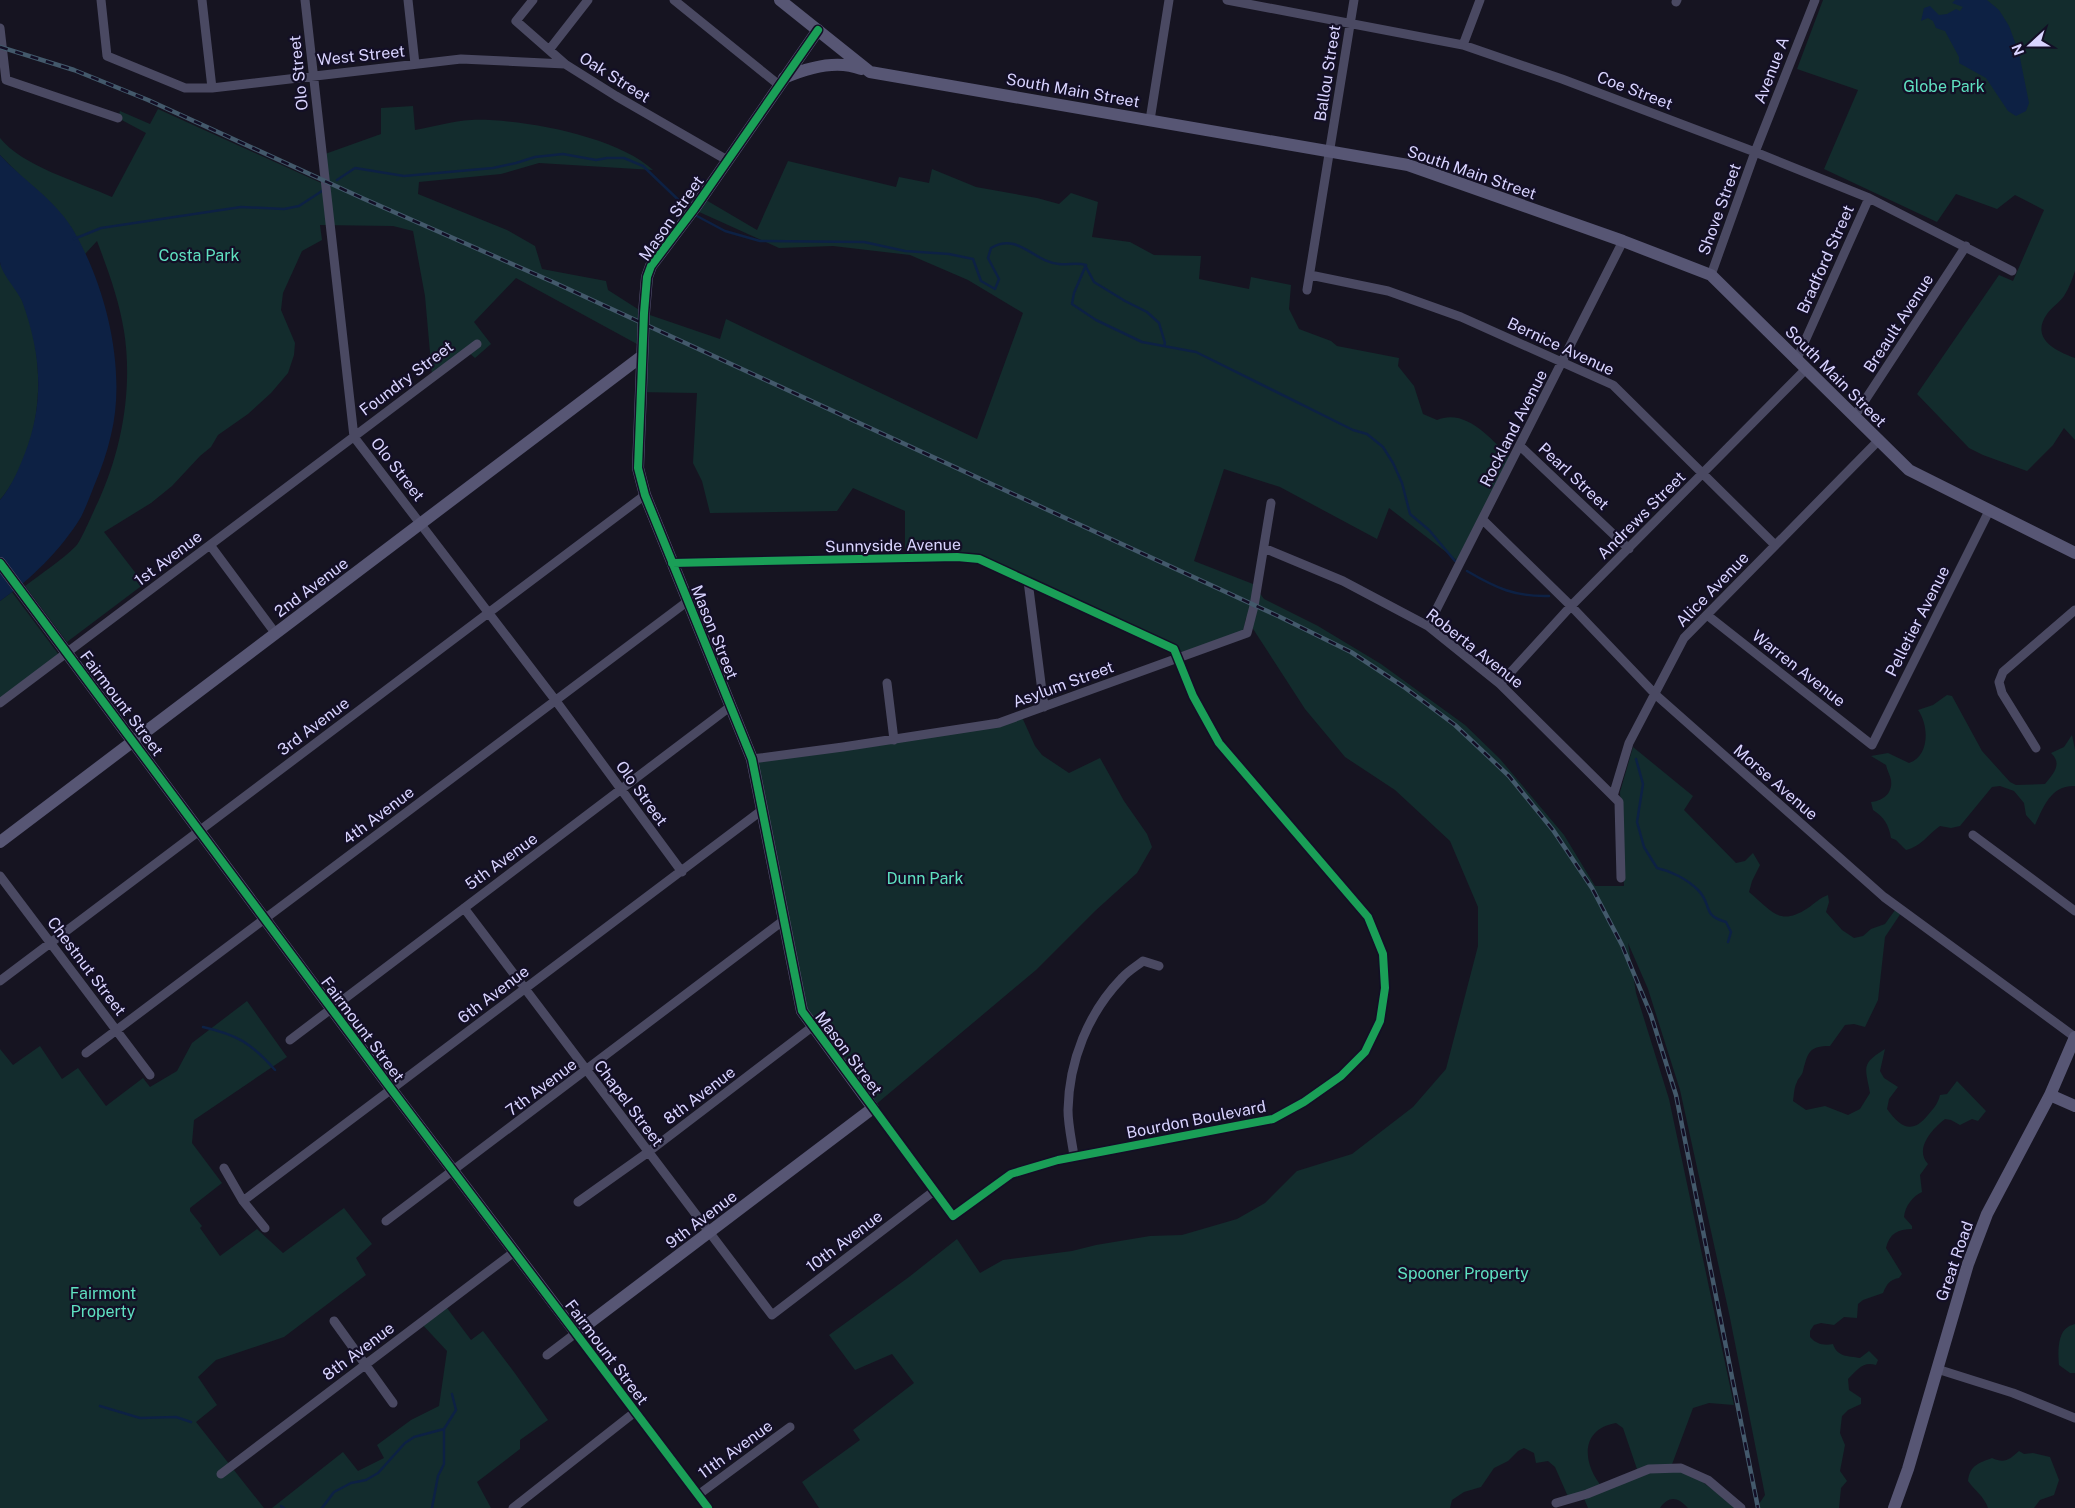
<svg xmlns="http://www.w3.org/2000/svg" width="2075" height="1508" viewBox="0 0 2075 1508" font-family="'Public Sans',sans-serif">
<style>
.green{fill:#132c2d;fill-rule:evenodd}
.water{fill:#0d2144}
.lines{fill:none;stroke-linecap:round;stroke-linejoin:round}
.stream{stroke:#0d2144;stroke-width:2.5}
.street{stroke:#4a4962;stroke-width:9}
.secondary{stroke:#575674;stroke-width:12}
.rail-casing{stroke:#43596b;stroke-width:4.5}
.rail{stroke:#130f26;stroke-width:2.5;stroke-dasharray:8;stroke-linecap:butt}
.cycleway-casing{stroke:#130f26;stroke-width:11}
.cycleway{stroke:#1a9f57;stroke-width:8}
.labels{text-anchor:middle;stroke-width:4.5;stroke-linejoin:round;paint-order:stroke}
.street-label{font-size:16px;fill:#d9d4ff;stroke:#130f26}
.park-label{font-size:16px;fill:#5fe0c0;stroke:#130f26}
</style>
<rect width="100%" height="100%" fill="#161421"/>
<path class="green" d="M1823 0H2075V271C2072 280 2069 288 2064 296 2059 303 2052 307 2047 314 2030 338 2055 351 2075 358V440L2064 428 2053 445 2027 471 1983 455 1969 448 1917 394 1999 275 2013 281 2044 210 2015 195 1997 209 1956 194 1937 222 1824 169 1858 90 1797 69Z
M413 106 415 130C433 127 453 121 471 120 520 118 617 136 653 170L539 163 501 174 419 182 418 194 507 230 535 246 542 269 606 281 608 290 644 313 720 339 726 319 977 439 1023 313 968 280 910 255 833 246 779 248 697 211 706 200 757 230 788 161 896 187 899 177 929 183 932 169 976 187 1037 198 1059 204 1071 193 1098 202 1092 237 1130 242 1154 255 1201 256 1199 279 1249 289 1251 277 1291 285 1289 309 1299 329 1331 341 1337 346 1399 358 1398 366 1414 386 1423 414 1437 420C1467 408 1491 440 1511 458L1459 562 1389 508 1377 539 1280 487 1224 469 1194 561 1253 584 1264 599 1318 626 1381 664 1465 725 1500 759 1564 835 1595 886H1624L1620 792 1633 747 1693 796 1684 810 1736 863 1745 861 1753 853 1760 865 1752 881 1749 892C1772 911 1779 927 1808 908 1815 903 1820 898 1828 895L1829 902 1826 912 1842 930 1854 938 1863 936 1871 929 1885 924 1898 906 1903 910 1885 937 1878 1000 1865 1027 1854 1024 1845 1025 1830 1046C1809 1046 1808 1052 1803 1071 1802 1076 1798 1078 1797 1082 1794 1087 1794 1095 1793 1101L1806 1110 1825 1106 1848 1115 1860 1109 1870 1093C1865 1066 1861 1064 1885 1049L1880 1071 1884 1078 1898 1087 1889 1099 1887 1109C1900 1127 1912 1135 1928 1115 1933 1109 1938 1104 1940 1095L1947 1094 1957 1081 1986 1111 1978 1121 1972 1119 1960 1125 1951 1120 1945 1119C1932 1129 1914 1149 1928 1164L1920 1175 1922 1192C1913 1196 1905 1206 1904 1217L1912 1226V1229C1898 1229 1889 1234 1886 1248L1902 1274 1899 1278C1889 1280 1887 1284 1883 1293L1863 1300 1858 1304 1857 1318 1844 1317 1834 1325 1821 1323 1814 1325 1810 1331V1337C1816 1344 1824 1346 1833 1344 1837 1357 1848 1356 1860 1358L1869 1351 1878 1360 1876 1365C1863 1361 1857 1370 1848 1379L1849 1390 1861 1398V1404L1848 1410 1842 1416 1840 1433 1845 1445 1840 1471 1847 1481 1841 1488 1839 1508H1760L1759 1504 1765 1495 1729 1313 1680 1090 1648 989 1628 943 1636 993 1669 1099 1734 1405 1709 1403 1693 1408 1671 1467 1692 1474 1737 1508H1688C1678 1497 1669 1495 1660 1508H1588L1583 1496 1569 1499 1555 1467 1548 1461 1536 1463 1534 1453 1524 1448 1518 1451 1508 1461 1494 1468 1481 1487 1464 1492 1452 1500 1450 1508H819L802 1482 860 1440 853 1430 914 1383 892 1354 855 1370 829 1335 909 1277 957 1239 980 1273 1003 1260 1072 1251 1096 1245 1150 1236 1182 1235 1237 1219 1265 1203 1297 1171 1352 1154 1413 1107 1446 1069 1478 946V907L1450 841 1395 790 1345 757 1305 709 1246 618 1242 637 1179 659 1174 647 976 557 905 552V511L853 488 837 511 710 513 702 481 693 463 697 393 636 392 637 344 516 278 474 322 491 344 475 358 467 351 432 375 425 296 413 231 393 226 320 225 322 240 302 251 283 293 281 310 295 343 294 355 288 373 271 393 248 414 218 435 211 447 200 456 172 486 151 503 104 532 144 584 67 642 25 586C42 573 61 561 76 546 81 541 94 510 98 502 122 450 133 388 124 331 119 300 108 270 97 241L85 254 71 227 0 155V138C22 166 79 182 112 197L146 133 118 118 120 111 150 124 158 109 328 186 325 154 381 134V108ZM1616 1423 1623 1428 1638 1472 1602 1487C1582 1463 1580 1429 1616 1423Z
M0 264C51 324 51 440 0 500Z
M12 592 62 659 0 706V601Z
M1947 695 1952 696 1982 751 2010 782 2016 785 2045 784C2053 774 2063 764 2051 753L2064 747 2072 735 2075 750V786C2051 785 2044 806 2035 825L2026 815 2024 803 2014 791 2000 786 1992 787 1960 826 1951 828 1940 826C1927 835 1922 846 1906 850L1896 840 1891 838C1889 825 1884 817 1873 810L1871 802C1882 801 1893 794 1891 780 1890 775 1887 770 1886 765L1871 756 1888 753 1909 763C1930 756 1929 725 1918 710L1933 705Z
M1021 715 1035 746 1042 755 1069 773 1100 758 1124 801 1147 834 1152 847 1137 873 1095 911 1036 970 874 1106 804 1008 756 761Z
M247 1001 287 1057 194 1120 192 1143 222 1183 190 1208V1211L202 1226 200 1228 220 1256 257 1229 283 1253 344 1208 372 1244 356 1258 366 1275 284 1337 216 1360 198 1377 217 1405 196 1422 264 1508H0V1049L13 1065 40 1046 62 1079 78 1068 106 1106 143 1078 150 1087 177 1071 192 1043Z
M444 1304 471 1340 483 1331 514 1372 548 1420 520 1440V1449L477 1482 491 1508H272L343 1452 358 1471 384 1458 377 1445 411 1420 439 1406 447 1351 420 1322Z
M2075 1324V1373H2070L2059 1365C2058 1355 2057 1333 2068 1327 2070 1325 2073 1325 2075 1324Z
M2019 1451 2024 1454 2033 1453 2050 1457 2059 1480 2054 1495 2040 1500 2034 1508H1988C1984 1496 1975 1491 1968 1481 1970 1465 1979 1463 1992 1458 2005 1464 2010 1459 2019 1451Z"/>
<path class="water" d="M1955 0H1987L1999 10 2009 26 2019 53 2029 103 2026 111 2016 116 2008 111 1986 78 1959 63V57L1945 31 1936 28 1933 21 1928 18 1921 21 1924 8 1930 6 1939 15 1947 14 1956 9 1960 11 1963 7 1952 3Z
M0 155C23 180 54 199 72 228 106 285 127 370 111 435 107 453 101 469 94 486 90 496 86 507 81 517 61 550 31 579 0 601V500C11 487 19 469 25 453 45 401 41 353 22 301 17 290 1 273 0 262 0 251 0 239 0 228 0 203 0 179 0 155Z"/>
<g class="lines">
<path class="stream" d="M337 180 355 168 404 176 493 168 516 163 535 157 563 154 596 160 607 158H624L643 166 689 210
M695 215 725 231 760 241 864 242 905 251 949 254 973 259 981 281 995 289 999 279 988 258 991 248C1019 232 1033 262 1059 264 1069 265 1076 262 1086 265L1074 293 1072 304 1096 320 1142 342 1196 352 1353 430 1367 434 1383 447 1393 463 1402 483 1410 514 1429 530 1455 561
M74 239 101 228 241 207 284 209 299 206 325 189
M1086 267 1094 282 1125 301 1147 312 1159 323 1165 343 1164 346
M1467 571C1496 588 1515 597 1549 596
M1636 759 1643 784 1637 822 1644 847 1657 868C1671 871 1687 879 1698 890 1713 905 1701 915 1726 922L1731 932 1728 942
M203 1027C238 1035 251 1043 275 1070
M100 1406 140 1418 176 1417 191 1422
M281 1506 284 1508
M322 1508 334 1492 351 1483 366 1480 378 1473 405 1443 414 1437 444 1429
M432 1508 438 1476 444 1464V1429L456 1410 452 1394"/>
<path class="street" d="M101 0 107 56 185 88H212L461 59 565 64 616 96 727 160
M202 0 212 88
M305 0 354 437 556 701 682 872
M408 0 415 64
M533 0 516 21 565 64
M674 0 779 85
M1227 0 1463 45 1562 79 1755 152 1869 198 2012 271
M1676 2 1677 0
M0 28 6 80 118 118
M1463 45 1480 0
M549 50 588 0
M1150 120 1169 0
M1310 275 1388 291 1461 317 1613 385 1775 545
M1711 275 1755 152 1815 0
M1307 290 1354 0
M1796 361 1869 198
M1854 417 1966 246
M1520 446 1629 549
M1483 520 1571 606 1656 695 1884 897 2075 1037
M210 545 276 634
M1264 548 1343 581 1428 626 1500 684 1613 796
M672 563 957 557 979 559 1174 649 1193 696 1219 743 1368 917 1383 954 1385 988 1380 1021 1365 1052 1341 1076 1304 1102 1273 1119 1058 1160 1011 1174 953 1216 873 1108
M1028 581 1044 707
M1707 615 1872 745 1989 511
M1428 626 1623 241
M887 683 894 740
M1500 684 1571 606 1805 370
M0 703 477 344
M2036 748 2002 693 1999 682 2003 672 2075 610
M752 759 843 747 999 723 1247 633 1254 606 1271 503
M1973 835 2075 911
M0 876 150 1075
M1621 878 1619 802 1613 796 1629 743 1684 638 1878 441
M464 908 772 1315 934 1191
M0 981 645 495
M290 1040 731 706
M86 1053 688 601
M1074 1156C1072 1142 1068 1125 1068 1110 1069 1061 1088 1013 1122 978 1128 971 1137 966 1143 961L1159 966
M224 1168 243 1201 265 1228
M243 1201 762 810
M578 1202 647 1153 812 1027
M386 1221 784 920
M334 1321 393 1403
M547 1355 576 1333 708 1508
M1937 1369 2013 1393 2075 1418
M221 1474 514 1252
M698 1495 790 1427
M1556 1503 1587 1494 1649 1469 1681 1468 1708 1480 1741 1508
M513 1508 635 1412"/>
<path class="secondary" d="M780 0 870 72 1408 165 1623 241 1711 275 1909 470 2075 553
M784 78C807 68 836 59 861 69
M0 563 392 1090 576 1333 873 1108 802 1011 752 759 645 495 638 468 644 313 647 277 651 266 694 209 818 30
M0 842 642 356
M2050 1095 2075 1106
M1894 1508 1908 1469 1968 1264 1987 1214 2050 1095 2075 1037"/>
<g class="rail-casing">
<path id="rail" d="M0 47 74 70 148 100 362 198 553 282 1278 616 1351 652 1404 687 1455 725 1509 776 1553 830 1592 888 1622 945 1651 1015 1676 1095 1758 1508"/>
</g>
<use href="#rail" class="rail"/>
<g class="cycleway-casing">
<path id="cycleway" d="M0 563 392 1090 708 1508
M672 563 957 557 979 559 1174 649 1193 696 1219 743 1368 917 1383 954 1385 988 1380 1021 1365 1052 1341 1076 1304 1102 1273 1119 1058 1160 1011 1174 953 1216 802 1011 752 759 645 495 638 468 644 313 647 277 651 266 694 209 818 30"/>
</g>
<use href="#cycleway" class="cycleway"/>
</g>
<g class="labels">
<g class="street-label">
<text transform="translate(361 55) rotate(-6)" y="6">West Street</text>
<text transform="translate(1771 70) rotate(-69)" y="6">Avenue A</text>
<text transform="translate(298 73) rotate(-96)" y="6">Olo Street</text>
<text transform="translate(1327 73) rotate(-81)" y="6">Ballou Street</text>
<text transform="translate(615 77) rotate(32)" y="6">Oak Street</text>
<text transform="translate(1073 90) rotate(10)" y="6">South Main Street</text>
<text transform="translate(1635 90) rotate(21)" y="6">Coe Street</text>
<text transform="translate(1472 172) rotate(19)" y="6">South Main Street</text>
<text transform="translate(1719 209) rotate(-70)" y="6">Shove Street</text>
<text transform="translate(671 218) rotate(-55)" y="6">Mason Street</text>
<text transform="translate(1825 259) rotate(-66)" y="6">Bradford Street</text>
<text transform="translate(1898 323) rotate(-57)" y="6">Breault Avenue</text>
<text transform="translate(1561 346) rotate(25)" y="6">Bernice Avenue</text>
<text transform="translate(1836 376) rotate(45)" y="6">South Main Street</text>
<text transform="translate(406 378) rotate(-37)" y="6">Foundry Street</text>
<text transform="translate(1513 428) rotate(-63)" y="6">Rockland Avenue</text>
<text transform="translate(398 469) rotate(52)" y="6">Olo Street</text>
<text transform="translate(1574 476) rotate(43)" y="6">Pearl Street</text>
<text transform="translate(1641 515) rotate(-45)" y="6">Andrews Street</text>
<text transform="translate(893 545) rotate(-1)" y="6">Sunnyside Avenue</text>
<text transform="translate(168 558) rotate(-37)" y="6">1st Avenue</text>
<text transform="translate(311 587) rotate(-37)" y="6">2nd Avenue</text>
<text transform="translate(1712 589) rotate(-46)" y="6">Alice Avenue</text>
<text transform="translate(1917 621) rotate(-63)" y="6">Pelletier Avenue</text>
<text transform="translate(715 632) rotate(68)" y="6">Mason Street</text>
<text transform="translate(1475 648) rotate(38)" y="6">Roberta Avenue</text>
<text transform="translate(1799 668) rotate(38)" y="6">Warren Avenue</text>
<text transform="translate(1063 684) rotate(-20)" y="6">Asylum Street</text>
<text transform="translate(122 703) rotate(53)" y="6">Fairmount Street</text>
<text transform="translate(313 726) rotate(-37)" y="6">3rd Avenue</text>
<text transform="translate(1776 782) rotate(41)" y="6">Morse Avenue</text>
<text transform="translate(642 793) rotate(54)" y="6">Olo Street</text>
<text transform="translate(378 815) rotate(-37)" y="6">4th Avenue</text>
<text transform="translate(501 861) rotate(-36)" y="6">5th Avenue</text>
<text transform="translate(87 966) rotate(53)" y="6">Chestnut Street</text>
<text transform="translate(493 994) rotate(-37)" y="6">6th Avenue</text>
<text transform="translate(363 1029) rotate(53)" y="6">Fairmount Street</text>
<text transform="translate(849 1053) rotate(53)" y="6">Mason Street</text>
<text transform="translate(541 1087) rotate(-37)" y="6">7th Avenue</text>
<text transform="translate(699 1095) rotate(-37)" y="6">8th Avenue</text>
<text transform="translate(629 1103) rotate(53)" y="6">Chapel Street</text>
<text transform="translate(1196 1119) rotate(-11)" y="6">Bourdon Boulevard</text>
<text transform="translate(701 1219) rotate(-37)" y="6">9th Avenue</text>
<text transform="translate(844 1241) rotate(-37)" y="6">10th Avenue</text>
<text transform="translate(1954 1261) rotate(-71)" y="6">Great Road</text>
<text transform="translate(358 1351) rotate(-37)" y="6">8th Avenue</text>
<text transform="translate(607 1352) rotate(53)" y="6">Fairmount Street</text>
<text transform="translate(735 1449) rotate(-36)" y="6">11th Avenue</text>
</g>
<g class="park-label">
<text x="1944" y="92">Globe Park</text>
<text x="199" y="261">Costa Park</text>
<text x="925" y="884">Dunn Park</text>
<text x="1463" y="1279">Spooner Property</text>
<text x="103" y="1299">Fairmont<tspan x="103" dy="18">Property</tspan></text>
</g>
</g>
<g transform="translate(2030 45) rotate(249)" stroke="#130f26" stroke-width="4" paint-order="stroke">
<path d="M0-4L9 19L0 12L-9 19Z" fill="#d9d4ff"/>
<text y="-8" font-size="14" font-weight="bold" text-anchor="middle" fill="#d9d4ff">N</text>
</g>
</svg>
